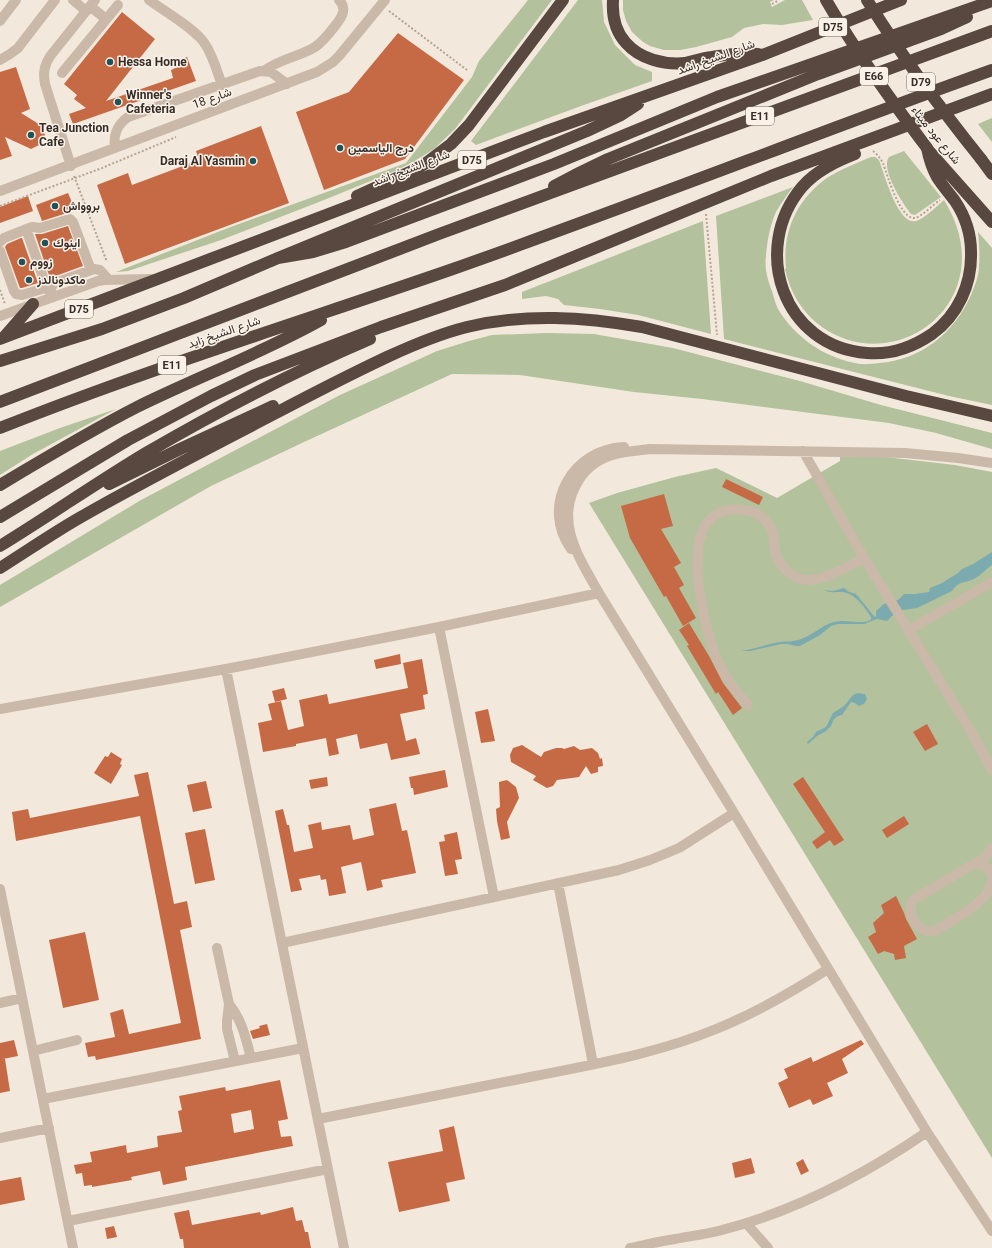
<svg xmlns="http://www.w3.org/2000/svg" width="992" height="1248" viewBox="0 0 992 1248" font-family="Roboto,Vazirmatn,sans-serif">
<style>
.green{fill:#b3c19c}
.water{fill:#7babaf}
.building{fill:#c66a46;fill-rule:evenodd}
.lines{fill:none;stroke-linecap:round;stroke-linejoin:round}
.path{stroke:#b6a392;stroke-width:2;stroke-dasharray:2 2;stroke-linecap:butt}
.minor{stroke:#cab9a8;stroke-width:10}
.highway{stroke:#58483f;stroke-width:12}
.highway-bridge{stroke:#58483f;stroke-width:12}
.poi-dot{fill:#1e5359;stroke:#faf2e9;stroke-width:1.5}
.labels{text-anchor:middle;stroke-width:3;stroke-linejoin:round;paint-order:stroke}
.shield{fill:#faf2e9;stroke:#726862;stroke-width:1}
.shield-label{font-size:11px;font-weight:bold;fill:#372d28}
.street-label{font-size:12px;fill:#372d28;stroke:#faf2e9}
.poi-label{font-size:12px;font-weight:bold;fill:#372d28;stroke:#faf2e9;text-anchor:start}
</style>
<rect width="100%" height="100%" fill="#f2e9dc"/>
<path class="green" d="M528 0H552L455 129 434 149 413 162 395 171 324 200 221 240 128 271 116 272 228 228 406 163 472 77 479 61Z
M578 0H602L604 22 615 45 635 65 652 72V81L581 106 476 145 471 141Z
M623 0H774L770 2 772 7 785 0H802L813 20 782 25 763 24 744 28 732 37 696 47 680 50H664L650 46 643 42 632 32 626 21 623 10Z
M992 118V142L978 124Z
M904 151 941 197 915 215 911 214C903 204 880 169 889 157Z
M871 157H875L879 160C884 173 898 226 916 221 924 219 937 206 944 200 955 218 962 237 962 258 961 329 880 368 822 327 802 313 790 292 785 269L786 268C782 232 797 199 827 178 841 169 857 163 871 157Z
M793 187C787 195 781 203 776 212 770 225 767 242 766 256 764 268 768 281 772 291 774 297 775 303 778 309 794 336 823 357 855 363 862 365 871 364 879 363 921 360 954 333 971 295 975 285 979 276 979 266 980 255 979 243 978 232L992 248V405L949 396 724 339 716 216Z
M703 221 711 334 638 315 600 309 564 305 558 299 546 296 522 299V292Z
M547 333 594 334 673 348 800 381 881 405 992 433V449L936 433 889 423 702 399 634 392 520 375 452 374 304 442 211 486 0 607V585L141 500 340 395 437 351 469 341 492 335Z
M116 409 33 454 0 475V451L60 428Z
M840 455H868L955 465 992 472V1158L589 503 617 493 675 477 716 468 777 498 840 461Z"/>
<path class="water" d="M992 552V565C986 569 981 575 974 579 965 583 958 581 952 591L917 608 903 610 892 616 887 621 877 619 864 624H838L831 626 820 635 800 646H796L787 644H781L750 651H741C755 649 767 644 780 642 788 641 794 642 801 639 813 635 822 625 834 622 846 619 860 625 871 620V617C864 606 854 592 840 592 834 592 829 593 824 590L833 591 844 588 849 592 856 594 874 616 876 617V611L884 604 898 600 904 594H915L929 592 930 588 942 583 958 573 962 569 973 564Z
M858 693 865 694 867 699 864 704 859 706 855 703 851 702 842 715 838 716 834 719 831 726 826 731 817 736 808 744 807 742 813 737 816 732 826 727 833 713 844 706 853 695Z"/>
<path class="building" d="M122 12 155 39 106 101 173 78 171 70 180 66 178 61 187 57 196 81 73 124 69 114 86 108 74 99 77 95 64 84Z
M398 33 464 80 405 159 324 190 296 112 349 92Z
M16 67 30 109 21 113 42 126 45 135 41 144 31 149 5 137 12 156 0 160V72Z
M261 126 289 203 125 264 97 185 128 173 132 185 199 160 196 151Z
M68 193 74 207 66 210 67 213 42 221 36 205Z
M28 196 33 211 0 223V207Z
M68 226 83 266 50 278 35 234H42Z
M21 238H22L38 283 22 288H20L5 247 7 244Z
M726 479 763 497 759 505 722 487Z
M664 494 673 526 661 529 681 563 674 567 684 585 679 588 696 618 683 626 666 596 664 597 630 538 621 506Z
M689 623 709 656 723 683 742 708 733 715 718 692 716 694 687 646 689 645 679 630Z
M400 654 401 664 376 669 374 660Z
M422 659 428 694 423 695 425 709 400 714 406 741 416 738 420 754 391 760 387 743 360 749 357 734 336 739 339 754 329 756 326 738 296 744V746L263 752 258 723 272 720 268 704 281 701 288 730 304 726 299 700 327 694 329 704 408 688 403 663Z
M284 688 287 699 275 702 272 691Z
M488 709 495 741 481 743 475 712Z
M927 724 938 744 925 751 913 732Z
M522 745 541 757 544 752 556 748H562L564 749 574 746 580 750 592 748 598 753 600 759 602 758 603 766 598 767V772L591 774 586 766 579 777 557 780 553 786 547 788 533 780 536 776 511 762 510 755 513 748Z
M111 752 122 759 120 764 122 765 111 784 94 773 105 756 108 757Z
M445 770 448 787 414 795 413 788H411L409 777Z
M148 772 174 904 187 901 192 927 180 930 201 1039 96 1060 95 1056 88 1057 85 1043 115 1037 110 1013 123 1009 129 1034 181 1023 140 816 16 841 12 812 28 809 30 818 139 796 134 775Z
M327 777 328 786 311 789 309 780Z
M803 777 844 840 834 846 830 840 817 849 812 842 825 832 793 784Z
M507 780 516 787 519 798 507 822 510 838 501 840 497 821 496 809 500 807 499 782Z
M206 781 212 808 193 812 187 785Z
M396 803 402 831 407 830 416 873 381 880 383 887 367 891 361 862 341 867 346 893 329 896 326 879 321 880 320 875 299 879 302 890 291 892 275 811 283 809 287 825H289L294 852 313 848 308 825 321 822 322 830 350 825 353 840 374 835 369 809Z
M904 816 909 824 887 838 882 830Z
M205 829 215 880 195 884 185 833Z
M457 832 462 859 455 860 458 874 445 876 439 842 445 841 444 835Z
M896 896 904 913 906 919 917 939 904 946 906 958 895 960 894 954 884 951 878 954 868 937 876 932 873 923 884 913 881 905Z
M85 932 99 1000 63 1008 49 940Z
M267 1024 270 1035 253 1039 250 1031 260 1028 259 1026Z
M14 1040 18 1056 3 1059H5L10 1091 0 1093V1043Z
M861 1040 864 1044 842 1059 848 1073 827 1083 833 1096 813 1105 810 1099 789 1108 778 1083 788 1078 784 1069 811 1057 813 1062Z
M280 1080 288 1119 278 1121 281 1137 291 1136 293 1146 185 1167 187 1180 163 1185 160 1171 131 1177 132 1180 92 1187V1185L84 1186 82 1173 76 1174 74 1165 92 1162 90 1152 126 1145 127 1153 158 1147 157 1136 182 1132 178 1111 182 1110 179 1096 225 1087 226 1091ZM251 1110 254 1129 234 1133 231 1114Z
M454 1126 465 1179 446 1183 450 1201 399 1212 388 1162 443 1151 439 1130Z
M751 1158 755 1173 735 1178 732 1163Z
M803 1159 809 1171 801 1175 796 1163Z
M21 1177 25 1200 0 1205V1181Z
M293 1207 296 1221 302 1220 305 1232H308L311 1248H184L183 1239H180L174 1213 189 1210 192 1225 260 1212 261 1215Z
M114 1226 117 1237 107 1239 105 1228Z"/>
<g class="lines">
<path class="path" d="M772 4 779 0
M389 11 467 70
M873 151C877 154 880 158 883 163 887 174 900 220 915 218 921 217 934 204 940 200
M74 176 107 262
M0 206 102 168 176 137
M706 214 717 335
M0 290 5 304"/>
<path class="minor" d="M73 0 86 11
M149 0C163 10 197 30 205 44 213 56 217 71 222 85
M90 6 106 19
M0 21 16 0
M0 60 10 54 18 48 55 0
M264 71C279 59 299 57 315 47 324 41 331 31 338 22 344 14 346 7 339 0
M62 73 118 5
M115 148C113 134 117 125 128 117L260 71 271 72 287 84
M71 166 45 84C43 73 44 65 51 55L95 0
M0 191 317 72 333 62 339 56 385 0
M26 229 47 288
M0 242 4 238 32 227 40 228 70 219 73 222 91 270
M0 251 14 291 16 294 22 295 52 286
M50 293 52 286 55 283 94 269 100 270 109 280
M0 316 98 281 104 280 152 279
M803 451 864 558 972 733 992 770
M992 463 958 458 905 453 649 449C638 451 626 451 616 454 601 458 587 467 579 480 553 520 579 558 599 593L734 813 927 1132 992 1231
M571 549C540 506 572 449 624 447
M439 627 494 897
M909 630 992 582
M226 669 344 1248
M748 705C736 692 726 679 719 663 705 634 686 551 707 523 711 517 718 513 724 511 731 509 738 509 745 510 758 511 770 522 773 534 774 541 774 549 776 555 781 568 793 579 808 580 825 580 849 566 864 558
M0 709 226 669 439 627 599 593
M977 863 986 856 992 848
M992 875C988 866 981 862 972 865L913 900C904 912 919 935 934 931 952 920 987 904 992 882
M558 883 593 1064
M0 889 73 1248
M282 943 619 870 650 860 679 848 734 813
M217 948 229 1004 227 1021V1029L235 1061
M0 1003 22 998
M229 1004C242 1020 246 1039 251 1058
M33 1051 77 1040
M43 1099 303 1048
M318 1119C391 1104 463 1090 535 1076 595 1064 659 1053 716 1029 756 1013 792 992 828 969
M0 1138 49 1128
M68 1221 328 1169
M746 1223 768 1248
M630 1248C645 1245 660 1241 675 1239 691 1236 707 1234 722 1230 796 1211 864 1175 927 1132"/>
<path class="highway" d="M613 0C612 16 615 31 626 43 640 59 664 65 685 63 694 61 703 58 712 57 727 54 743 53 758 54
M929 151 992 222
M855 154C835 162 816 171 802 187 750 249 783 347 867 353 890 355 913 347 932 334 958 315 972 284 971 252 971 234 965 216 955 201 949 193 942 185 937 177 932 168 929 158 927 148
M981 159 992 174
M554 186 575 175 608 159 818 74 941 29 967 17
M357 196 412 171 426 163 451 144 469 125 563 0
M278 258 313 252 346 242 554 164 717 97 992 1
M5 336 33 304
M0 339 544 132 765 54 901 0
M0 361 102 329 184 298 278 258 587 131 621 115 638 104
M0 402 439 234 992 31
M0 428C148 369 300 322 450 270 632 206 811 135 992 70
M109 484 180 449 273 406
M0 485C45 458 90 431 137 407 198 377 262 353 321 320
M0 517 128 440 211 396 255 375 381 327 505 285 771 176 992 94
M0 546C49 516 96 483 146 453 218 411 293 372 370 339
M0 568C27 551 53 533 81 517 144 481 209 448 274 414 312 394 349 375 387 357 413 345 439 334 467 327 525 313 584 317 642 327L906 396 992 416"/>
<path class="highway-bridge" d="M826 0C856 52 891 100 927 148
M867 0C902 56 940 108 981 159"/>
</g>
<g class="poi-dot">
<circle cx="110" cy="62" r="4"/>
<circle cx="118" cy="102" r="4"/>
<circle cx="31" cy="135" r="4"/>
<circle cx="340" cy="148" r="4"/>
<circle cx="253" cy="161" r="4"/>
<circle cx="55" cy="206" r="4"/>
<circle cx="45" cy="243" r="4"/>
<circle cx="22" cy="262" r="4"/>
<circle cx="29" cy="280" r="4"/>
</g>
<g class="labels">
<g class="shield">
<rect x="819" y="18" width="28" height="18" rx="3"/>
<rect x="860" y="67" width="28" height="18" rx="3"/>
<rect x="907" y="73" width="28" height="18" rx="3"/>
<rect x="746" y="107" width="28" height="18" rx="3"/>
<rect x="458" y="151" width="28" height="18" rx="3"/>
<rect x="65" y="300" width="28" height="18" rx="3"/>
<rect x="158" y="356" width="28" height="18" rx="3"/>
</g>
<g class="shield-label">
<text x="833" y="31">D75</text>
<text x="874" y="80">E66</text>
<text x="921" y="86">D79</text>
<text x="760" y="120">E11</text>
<text x="472" y="164">D75</text>
<text x="79" y="313">D75</text>
<text x="172" y="369">E11</text>
</g>
<g class="street-label">
<text transform="translate(716 57) rotate(-20)" y="4">شارع الشيخ راشد</text>
<text transform="translate(212 98) rotate(-20)" y="4">شارع 18</text>
<text transform="translate(936 135) rotate(51)" y="4">شارع عود ميثاء</text>
<text transform="translate(411 168) rotate(-21)" y="4">شارع الشيخ راشد</text>
<text transform="translate(224 332) rotate(-19)" y="4">شارع الشيخ زايد</text>
</g>
<g class="poi-label">
<text x="118" y="66">Hessa Home</text>
<text x="126" y="99">Winner's<tspan x="126" dy="14">Cafeteria</tspan></text>
<text x="39" y="132">Tea Junction<tspan x="39" dy="14">Cafe</tspan></text>
<text x="348" y="152">درج الياسمين</text>
<text x="245" y="165" text-anchor="end">Daraj Al Yasmin</text>
<text x="63" y="210">بروواش</text>
<text x="53" y="247">اينوك</text>
<text x="30" y="266">زووم</text>
<text x="37" y="284">ماكدونالدز</text>
</g>
</g>
</svg>
